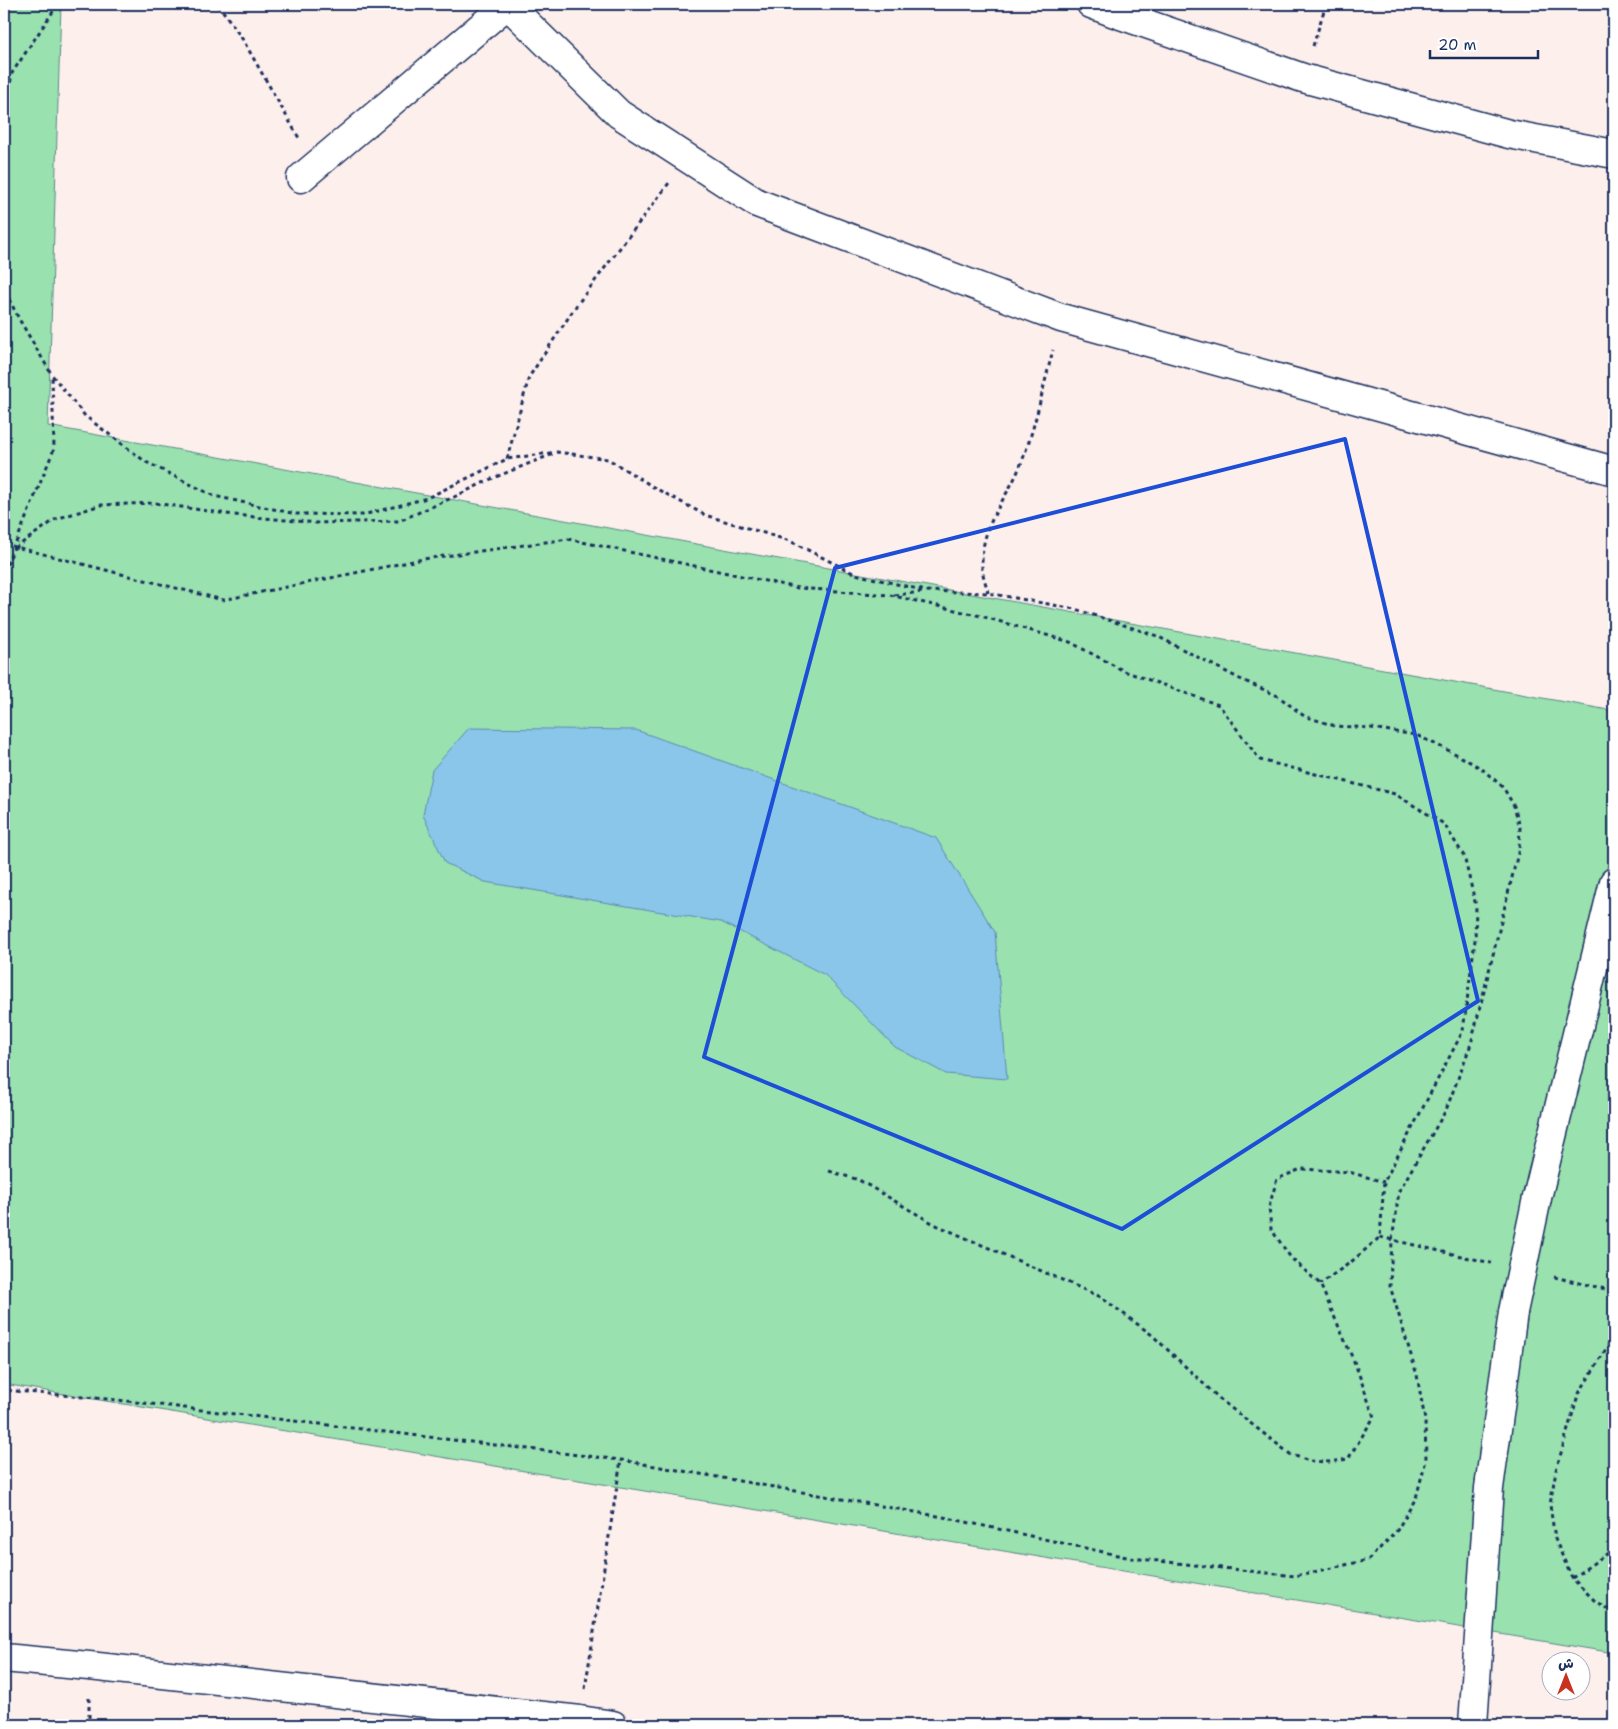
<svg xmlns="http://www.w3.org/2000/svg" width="1618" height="1729" viewBox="0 0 1618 1729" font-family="'Shantell Sans','Playpen Sans Arabic',sans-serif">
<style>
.green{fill:#99e1af;stroke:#5a8886}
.water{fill:#89c6e9;stroke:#5d8ab1}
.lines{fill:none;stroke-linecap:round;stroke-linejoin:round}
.minor-casing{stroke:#1b2f5e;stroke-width:31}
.path{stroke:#1b2f5e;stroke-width:3;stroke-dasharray:4 4;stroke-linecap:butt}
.minor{stroke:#fff;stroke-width:28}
.minor-bridge-casing{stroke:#1b2f5e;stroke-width:31;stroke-linecap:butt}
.minor-bridge{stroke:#fff;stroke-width:28}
.marked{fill:none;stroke:#1d4ed8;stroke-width:4;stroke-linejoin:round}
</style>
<rect width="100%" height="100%" fill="#fdefec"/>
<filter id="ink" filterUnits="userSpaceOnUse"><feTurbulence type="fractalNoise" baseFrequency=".02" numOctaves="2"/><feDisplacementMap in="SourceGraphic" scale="10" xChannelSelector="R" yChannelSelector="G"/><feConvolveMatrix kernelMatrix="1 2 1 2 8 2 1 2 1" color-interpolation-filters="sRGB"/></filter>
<g filter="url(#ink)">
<path class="green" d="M4 4H61L48 426 1614 711V1653L4 1384Z"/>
<path class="water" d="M469 728 636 730 936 838 995 932 1007 1079 946 1074 895 1047 825 975 721 922 485 882 445 863 423 815 432 770Z"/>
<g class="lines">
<g class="minor-casing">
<path id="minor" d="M507 4 619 114 757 203 1061 318 1614 471
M1091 4 1112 12 1303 78 1509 134 1614 154
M301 178 508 4
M1537 1198 1614 882
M4 1658 89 1666 580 1720 613 1725
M1473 1725 1489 1488 1513 1312"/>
</g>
<path class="path" d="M218 4 243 40 299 138
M1313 46 1326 4
M4 122 12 73 58 4
M4 284 5 291 19 319 52 375 85 416 146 462 214 496 296 514 363 515 427 498 507 459 557 452 608 459 655 488 705 515 790 541 855 574 926 591 988 593 1075 609 1157 636 1240 679 1278 696 1304 716 1335 726 1371 728 1416 735 1458 755 1482 769 1503 787 1514 806 1520 827 1519 849 1471 1044 1446 1110 1399 1191 1392 1241 1390 1286 1417 1375 1425 1420 1426 1460 1416 1498 1396 1532 1368 1560 1295 1576 1131 1558 943 1517 621 1460 118 1400 4 1390
M507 459 529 377 576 306 669 183
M4 544 223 600 423 559 568 539 798 588 890 595 981 616 1070 642 1124 671 1219 705 1260 760 1395 794 1444 824 1464 856 1476 906 1475 940 1463 1031 1384 1182 1380 1237 1351 1262 1320 1284
M15 548 56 519 101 505 155 503 234 515 317 523 399 521 454 497 493 478 553 454
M4 572 54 449 52 375
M988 593C986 583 981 572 982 563 982 521 1007 500 1021 464 1035 428 1043 388 1053 350
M894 595 923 592
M829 1171 859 1180 934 1224 1101 1297 1152 1335 1222 1401 1290 1454 1309 1461 1329 1462 1348 1459 1374 1417 1356 1366 1320 1284 1291 1258 1271 1229 1269 1207 1277 1179 1301 1169 1349 1172 1384 1182
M1380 1237 1491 1263
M1554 1277 1614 1291
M1614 1336 1578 1395 1556 1470 1550 1505 1555 1539 1572 1578 1595 1601 1614 1613
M1572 1578 1614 1549
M585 1689 621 1460
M89 1698V1725"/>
<use href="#minor" class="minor"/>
<g class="minor-bridge-casing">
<path id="minor-bridge" d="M1513 1312 1537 1198"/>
</g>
<use href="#minor-bridge" class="minor-bridge"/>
</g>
</g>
<path class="marked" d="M1345 439 1478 1001 1122 1229 704 1057 835 568Z"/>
<rect width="1618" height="1729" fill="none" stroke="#fff" stroke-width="20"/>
<rect x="10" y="10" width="1598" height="1709" fill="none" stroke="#1b2f5e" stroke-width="2" filter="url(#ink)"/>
<g transform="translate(1566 1676)"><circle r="24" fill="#ffffff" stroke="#a4acbf"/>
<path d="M0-4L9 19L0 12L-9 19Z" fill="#c8321e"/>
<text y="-8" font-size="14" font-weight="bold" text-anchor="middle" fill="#1b2f5e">ش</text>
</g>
<path d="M1430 50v8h108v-8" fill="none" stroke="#1b2f5e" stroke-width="2.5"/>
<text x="1438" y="50" font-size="15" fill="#1b2f5e" stroke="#ffffff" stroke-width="4" paint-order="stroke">20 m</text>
</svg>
